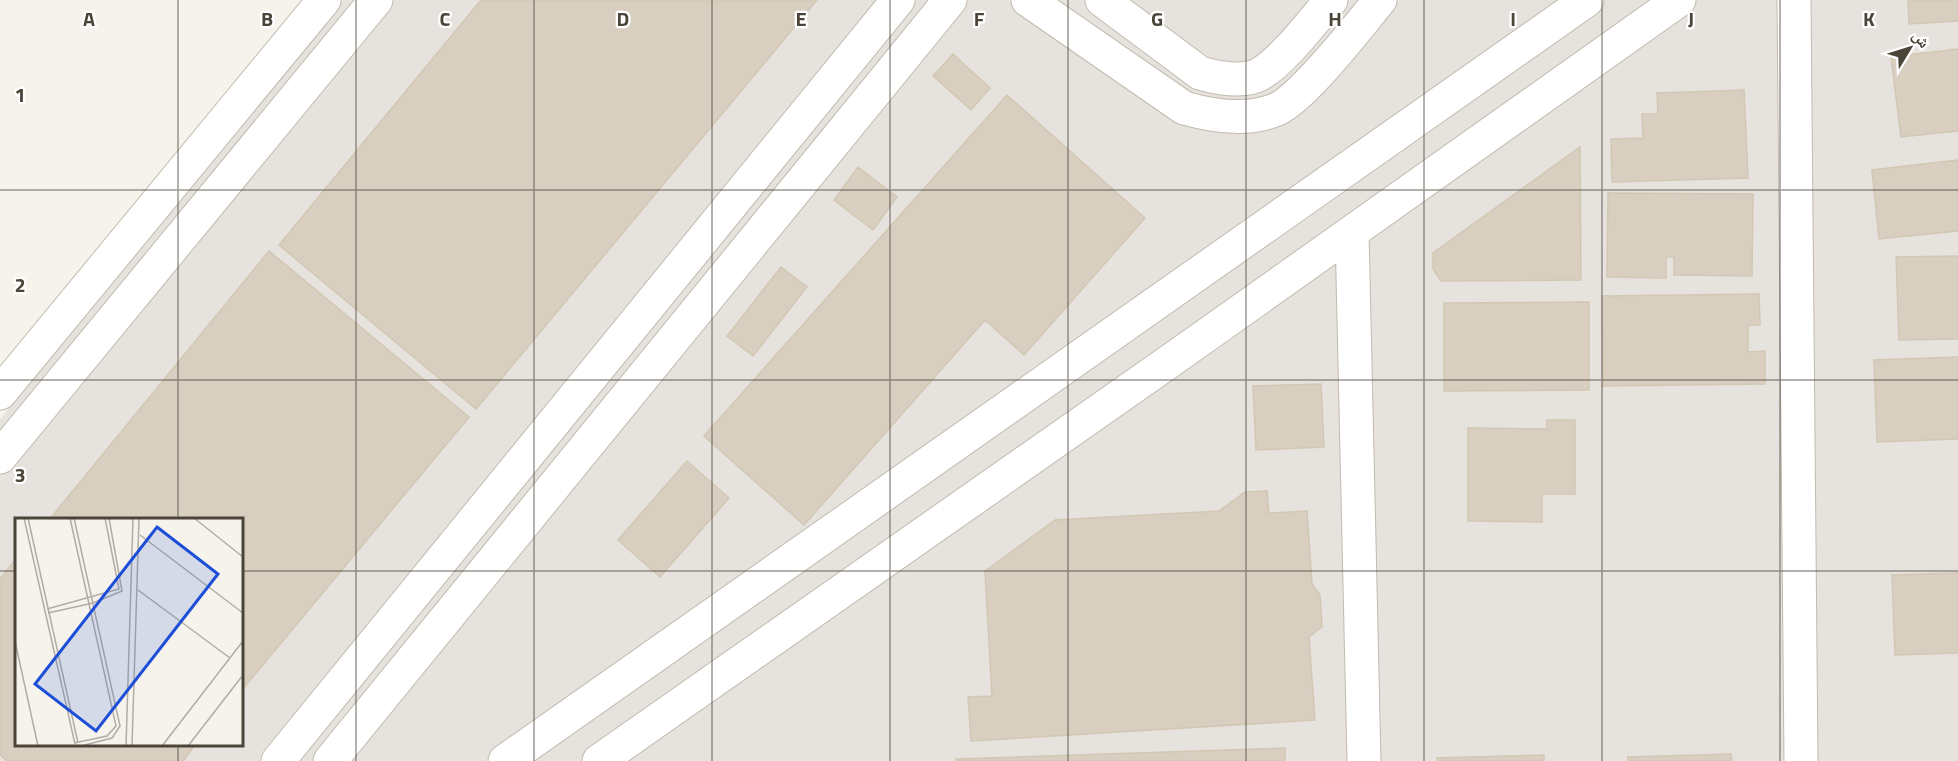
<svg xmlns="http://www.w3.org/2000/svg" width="1958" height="761" viewBox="0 0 1958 761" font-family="'Titillium Web','Noto Naskh Arabic',sans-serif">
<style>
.industrial{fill:#e6e2dd;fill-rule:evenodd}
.building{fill:#d8cfc1;stroke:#d3c7b4;stroke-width:1.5}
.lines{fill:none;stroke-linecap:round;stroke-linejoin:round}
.minor-casing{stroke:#c2bbae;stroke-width:35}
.minor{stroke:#fff;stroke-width:33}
.grid{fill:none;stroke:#4b4439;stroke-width:1.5;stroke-opacity:0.55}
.inset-road{fill:none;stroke:#b2ada4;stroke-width:1.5}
.view{fill:#1d4ed8;fill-opacity:0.15;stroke:#1d4ed8;stroke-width:3}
.inset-edge{fill:none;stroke:#4b4439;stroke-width:3}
.grid-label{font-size:20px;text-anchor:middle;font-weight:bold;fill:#4b4439;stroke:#fff;stroke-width:4.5;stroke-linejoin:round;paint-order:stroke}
</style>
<rect width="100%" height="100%" fill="#f6f3ec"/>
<path class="industrial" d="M311 0H1958V761H0V420ZM16 520H242V744H16Z"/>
<path class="building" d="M481 0H817L476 409 279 245Z
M1908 0H1958V21L1909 24Z
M1958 49V131L1901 137 1891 57Z
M953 54 990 88 971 110 933 76Z
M1744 90 1748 178 1612 182 1611 139 1643 138 1642 114H1658L1657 93Z
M1007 95 1145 218 1024 355 985 320 804 525 704 436Z
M1580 147 1581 280 1441 281 1433 269V253Z
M1958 160V231L1879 239 1872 170Z
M858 167 897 197 873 230 834 200Z
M1608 193 1753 194 1752 276 1674 275V257H1666V278L1607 277Z
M269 251 469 417 242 690V520H49Z
M1958 256V339L1899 340 1896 257Z
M781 267 807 287 753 356 727 336Z
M1759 294 1760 325H1748V352L1765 351V384L1603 386 1602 296Z
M1589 302V390L1444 391V303Z
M1958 357V439L1877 442 1874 360Z
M1321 384 1324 447 1256 450 1253 386Z
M1547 420H1575V494H1542V522L1468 521V428L1547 429Z
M687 461 729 498 660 577 618 540Z
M1267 491 1269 513 1307 511 1312 584 1320 595 1322 627 1309 637 1315 720 971 741 968 697 992 696 985 571 1055 520 1219 511 1245 492Z
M16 559V744H196L183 761H7L0 755V579Z
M1958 573V653L1895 655 1892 575Z
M1285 748V761H956V759Z
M1731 754 1732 761H1628V757Z
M1544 755V761H1438L1437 758Z"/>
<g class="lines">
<g class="minor-casing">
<path id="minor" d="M1028 0 1184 108C1212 116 1247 121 1275 110 1302 100 1359 25 1380 0
M1102 0 1200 73C1216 78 1245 83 1260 74 1283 61 1313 21 1331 0
M1794 0 1801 761
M1352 232 1364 761
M0 393 324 0
M0 457 376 0
M278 761 898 0
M330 761 950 0
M505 761C867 509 1225 252 1587 0
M599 761 1170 361 1679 0"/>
</g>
<use href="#minor" class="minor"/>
</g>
<path class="grid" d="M178 0V520M356 0V761M534 0V761M712 0V761M890 0V761M1068 0V761M1246 0V761M1424 0V761M1602 0V761M1780 0V761M0 190H1958M0 380H1958M0 571H16M242 571H1958M178 744V761"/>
<g transform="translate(15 518)">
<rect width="228" height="228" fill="#f6f3ec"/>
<path class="inset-road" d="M9 0 60 226M13 0 63 225M55 0 101 208 92 218 59 225M59 0 105 208 97 220 66 228M179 0 228 39M125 17 228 95M123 72 215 140M32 91 104 71 90 0M33 95 78 85 107 73 94 0M0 123 23 228M111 228 118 0M117 228 124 0M147 228 228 123M173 228 228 157"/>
<path class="view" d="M142 9 203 56 81 213 20 166Z"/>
<rect width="228" height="228" class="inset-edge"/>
</g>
<g class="grid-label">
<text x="89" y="26">A</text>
<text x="267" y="26">B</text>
<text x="445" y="26">C</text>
<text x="623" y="26">D</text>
<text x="801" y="26">E</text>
<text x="979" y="26">F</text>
<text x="1157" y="26">G</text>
<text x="1335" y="26">H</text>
<text x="1513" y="26">I</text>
<text x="1691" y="26">J</text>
<text x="1869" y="26">K</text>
<text x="20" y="102">1</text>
<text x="20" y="292">2</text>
<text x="20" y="482">3</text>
</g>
<g transform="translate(1910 48) rotate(52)" stroke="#ffffff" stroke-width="4.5" paint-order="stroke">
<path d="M0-4.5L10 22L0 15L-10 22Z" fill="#4b4439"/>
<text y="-9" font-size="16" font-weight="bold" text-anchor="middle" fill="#4b4439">ش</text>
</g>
</svg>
